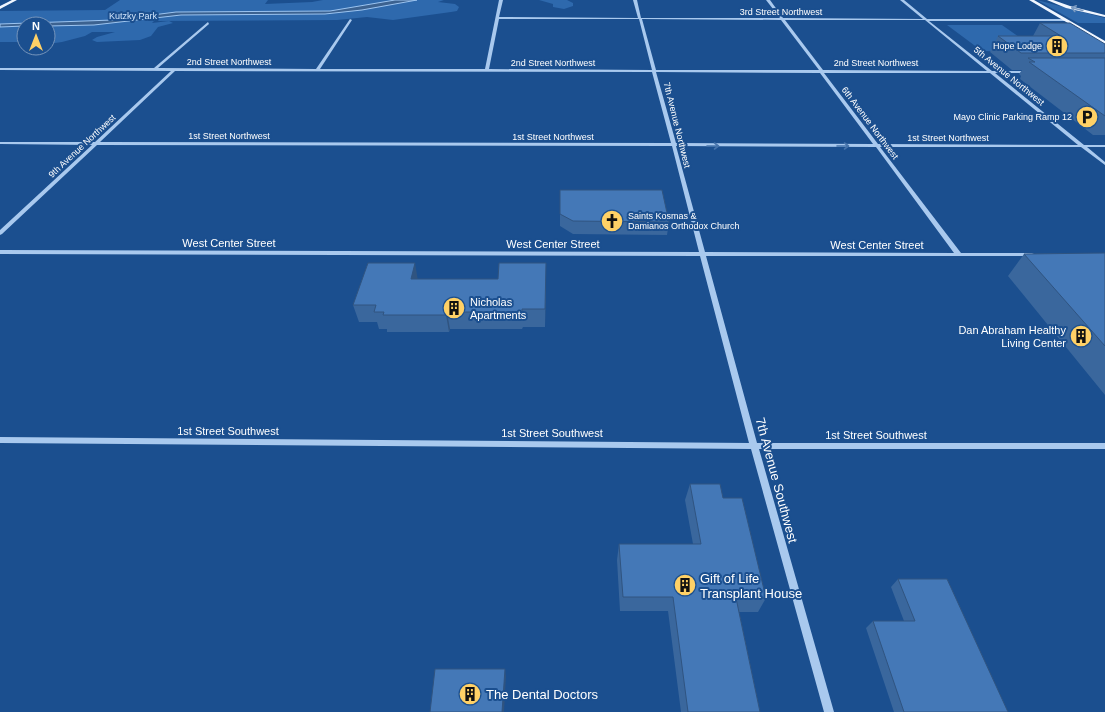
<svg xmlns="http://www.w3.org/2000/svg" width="1105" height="712" viewBox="0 0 1105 712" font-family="Arial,sans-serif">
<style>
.green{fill:#2e69ad}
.water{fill:#3c6290;stroke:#9cc4f0}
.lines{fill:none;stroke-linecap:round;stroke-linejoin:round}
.minor{fill:#a9c9ee;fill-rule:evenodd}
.major{fill:#f0f6ff;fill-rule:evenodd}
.wall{fill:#3a679d}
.shaded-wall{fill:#305480}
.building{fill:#4478b7;stroke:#305480}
.oneway{stroke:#7b9ac1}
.oneway2{stroke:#4674ac}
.labels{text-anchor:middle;stroke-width:4;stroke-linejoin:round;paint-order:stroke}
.far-street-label{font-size:9px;fill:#fff;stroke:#1b4f8f}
.far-park-label{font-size:9px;fill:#cfe3fa;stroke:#1b4f8f}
.far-poi-label{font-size:9px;fill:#fff;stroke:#1b4f8f;text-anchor:end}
.street-label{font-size:11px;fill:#fff;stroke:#1b4f8f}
.poi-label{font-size:11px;fill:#fff;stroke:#1b4f8f;text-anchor:start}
.near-street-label{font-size:13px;fill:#fff;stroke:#1b4f8f}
.near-poi-label{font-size:13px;fill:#fff;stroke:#1b4f8f;text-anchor:start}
</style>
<rect width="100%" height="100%" fill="#1b4f8f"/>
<path class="green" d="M120 0H268L265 4 312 2 323 0H444L438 2 455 4 459 7 457 11 451 12 393 20 367 17 337 20 154 21 152 23 169 21 173 23 158 27 151 36 140 40 97 42 92 40 97 37 115 32H92L85 36 62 42 48 44V24H24V42H0V11L105 10Z
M539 0H567L573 3V6L564 9 553 7V4Z
M1037 0 1105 18V23H1078Z
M947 25H1002L1032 46 1028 52 982 51Z"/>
<path class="water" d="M395 0H417L362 10 325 14 181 15 94 25 48 26V24H24V26L0 27V24L113 20 176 12 330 11Z"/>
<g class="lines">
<path class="minor" d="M499 0H503L499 17 638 18 633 0H637L641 18H780L766 0H770L783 18 923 19 900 0H904L927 19H1065L1067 20 1065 21H929L992 71H1031L1032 72 1030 73H995L1084 145H1105V147H1087L1105 162V165L1081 147H880L961 253H1032L1034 254V256H706L757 443H1105V449H759L834 712H824L751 449 0 443V437L749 443 700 256 0 254V250L699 252 672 146 97 145 2 234 0 235V230L92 145 0 144V142H95L171 71 0 70V68H154L208 22 209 24 158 68 316 69 350 19 352 20 320 69H485ZM499 19H639L652 70 489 69ZM642 19 781 20 819 70H656ZM785 20H925L987 71 823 70ZM175 71 652 72 671 143 100 142ZM656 72 820 73 873 144 676 143ZM824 73H990L1078 145 878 144ZM676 146 876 147 954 253 705 252Z"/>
<path class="major" d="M12 0H17L0 9V6Z
M1029 0H1034L1105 41V45Z
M1047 0H1053L1070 6 1105 15V17L1066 8Z"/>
</g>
<path class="wall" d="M1040 23 1105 44V135H1093L1020 79 1021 76 1019 74 1022 70H1012L990 52 998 36H1033Z
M560 190 669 222 667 235 573 234 560 226Z
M1105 253V395L1008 276 1024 254Z
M418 279 546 281 545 327H523L522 329H450L449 332H387V329H379L377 322H359L353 305Z
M690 484 723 498 766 598 758 612H739L760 712H681L668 611H620L617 560 619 544H693L685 500Z
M898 579 1008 712H894L866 628 873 621H904L891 587Z"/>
<path class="shaded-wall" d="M415 263 418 281 411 279Z
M546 263V281L545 327V309Z
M447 312 450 329 449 332 446 315Z
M505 669 506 676 504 712H502Z"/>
<path class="building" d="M1040 23H1070L1105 44V53H1021L998 36H1061Z
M1028 58H1105V116L1029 62H1035Z
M560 190H662L669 222 573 221 560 214Z
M1105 253V346L1024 254Z
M368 263H415L411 279H498L499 263H546L545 309H522V312H447L446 315H383L384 312H374L376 305H353Z
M690 484H720L723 498H742L766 598H736L760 712H688L673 597H623L619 544H701Z
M898 579H947L1008 712H904L873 621H915Z
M435 669H505L502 712H430Z"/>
<defs><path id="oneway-shaft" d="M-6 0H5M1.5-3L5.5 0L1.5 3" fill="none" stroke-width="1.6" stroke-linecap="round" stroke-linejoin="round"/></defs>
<use class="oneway" href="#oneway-shaft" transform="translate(1077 9) rotate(-165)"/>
<g class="oneway2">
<use href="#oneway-shaft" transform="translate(713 146)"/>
<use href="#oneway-shaft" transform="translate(843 146)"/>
</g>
<defs>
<g id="building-disc" transform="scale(1.15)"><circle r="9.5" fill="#ffd166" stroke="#1b4f8f"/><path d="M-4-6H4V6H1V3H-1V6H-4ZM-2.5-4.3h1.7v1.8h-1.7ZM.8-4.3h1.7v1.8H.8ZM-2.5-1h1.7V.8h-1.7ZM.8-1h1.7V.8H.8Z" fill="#111"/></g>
<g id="parking-disc" transform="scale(1.15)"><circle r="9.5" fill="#ffd166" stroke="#1b4f8f"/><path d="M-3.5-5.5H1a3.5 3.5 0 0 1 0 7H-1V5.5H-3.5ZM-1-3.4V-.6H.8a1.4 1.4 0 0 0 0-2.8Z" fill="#111"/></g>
<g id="church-disc" transform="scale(1.15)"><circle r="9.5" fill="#ffd166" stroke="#1b4f8f"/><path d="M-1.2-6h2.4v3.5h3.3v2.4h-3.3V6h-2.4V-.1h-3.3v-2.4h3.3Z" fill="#111"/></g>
</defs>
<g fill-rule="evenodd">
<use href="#building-disc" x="1057" y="46"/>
<use href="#parking-disc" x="1087" y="117"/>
<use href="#church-disc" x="612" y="221"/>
<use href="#building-disc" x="454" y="308"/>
<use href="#building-disc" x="1081" y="336"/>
<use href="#building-disc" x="685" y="585"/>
<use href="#building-disc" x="470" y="694"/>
</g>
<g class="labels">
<g class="far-street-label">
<text x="781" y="15">3rd Street Northwest</text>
<text x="229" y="65">2nd Street Northwest</text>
<text x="553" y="66">2nd Street Northwest</text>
<text x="876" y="66">2nd Street Northwest</text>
<text transform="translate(1009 76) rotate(39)" y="3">5th Avenue Northwest</text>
<text transform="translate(870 123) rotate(53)" y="3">6th Avenue Northwest</text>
<text transform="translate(677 125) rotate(76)" y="3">7th Avenue Northwest</text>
<text x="229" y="139">1st Street Northwest</text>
<text x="553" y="140">1st Street Northwest</text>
<text x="948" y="141">1st Street Northwest</text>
<text transform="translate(82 146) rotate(-43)" y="3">9th Avenue Northwest</text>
</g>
<g class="far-park-label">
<text x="133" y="19">Kutzky Park</text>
</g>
<g class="far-poi-label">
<text x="1042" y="49">Hope Lodge</text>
<text x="1072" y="120">Mayo Clinic Parking Ramp 12</text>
<text x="628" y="219" text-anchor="start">Saints Kosmas &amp;<tspan x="628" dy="10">Damianos Orthodox Church</tspan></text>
</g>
<g class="street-label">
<text x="229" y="247">West Center Street</text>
<text x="553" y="248">West Center Street</text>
<text x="877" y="249">West Center Street</text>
<text x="228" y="435">1st Street Southwest</text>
<text x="552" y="437">1st Street Southwest</text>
<text x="876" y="439">1st Street Southwest</text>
</g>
<g class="poi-label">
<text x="470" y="306">Nicholas<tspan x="470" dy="13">Apartments</tspan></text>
<text x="1066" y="334" text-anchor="end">Dan Abraham Healthy<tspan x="1066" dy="13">Living Center</tspan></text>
</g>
<g class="near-street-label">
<text transform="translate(777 480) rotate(75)" y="5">7th Avenue Southwest</text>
</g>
<g class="near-poi-label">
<text x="700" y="583">Gift of Life<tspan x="700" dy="15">Transplant House</tspan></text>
<text x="486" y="699">The Dental Doctors</text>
</g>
</g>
<g transform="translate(36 36)"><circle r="19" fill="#1b4f8f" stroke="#7695bc"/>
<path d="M0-3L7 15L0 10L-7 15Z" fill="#ffd166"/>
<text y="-6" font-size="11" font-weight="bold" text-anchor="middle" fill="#ffffff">N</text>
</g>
</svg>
